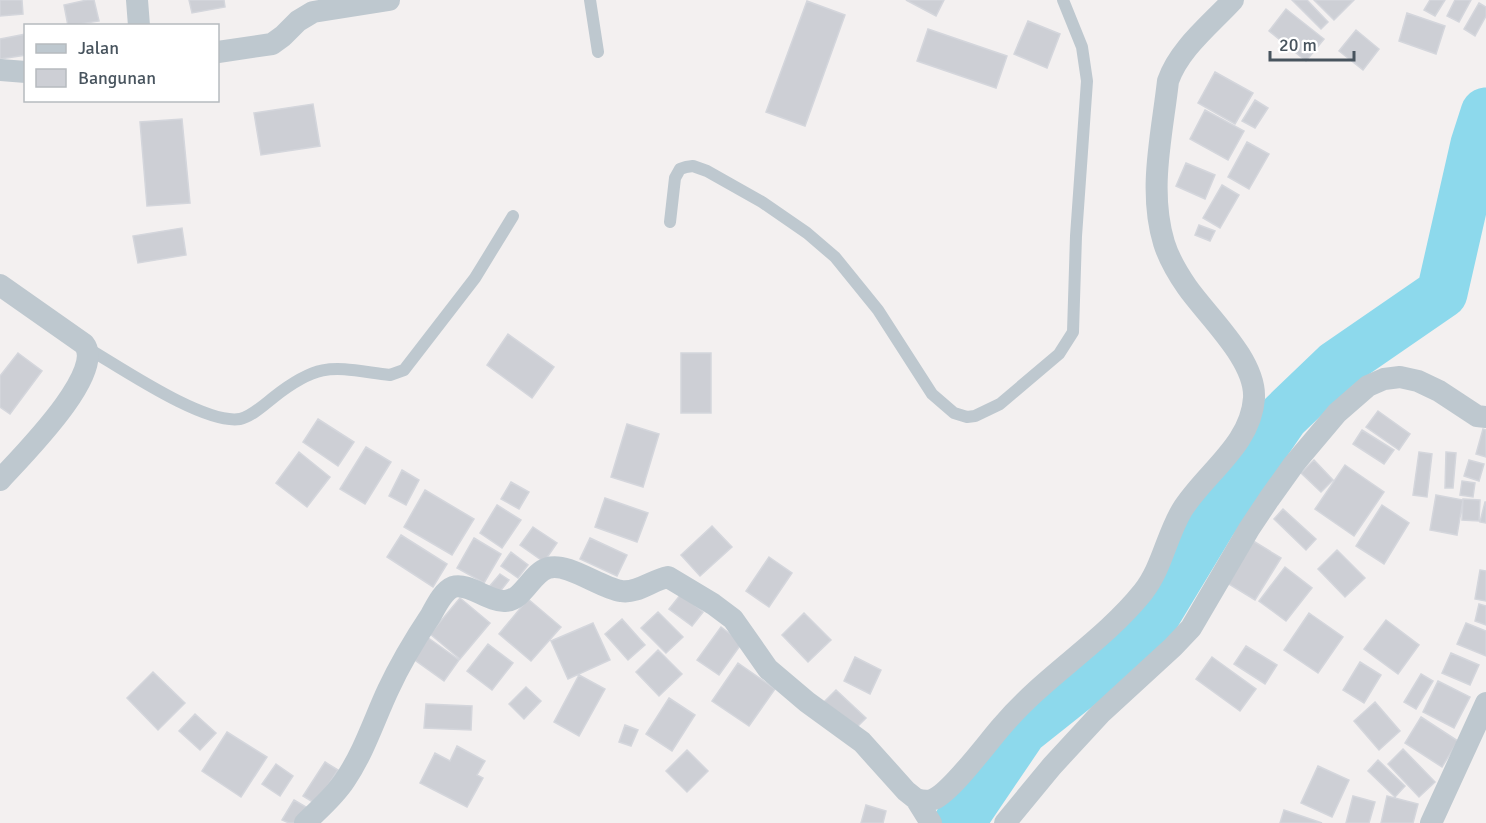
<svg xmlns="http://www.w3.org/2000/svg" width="1486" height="823" viewBox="0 0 1486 823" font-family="Signika,sans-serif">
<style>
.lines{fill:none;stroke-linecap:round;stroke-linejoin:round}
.river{stroke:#8dd9ec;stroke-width:51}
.building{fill:#cdcfd5;stroke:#d4d6dc;stroke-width:1.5}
.service{stroke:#bec8cf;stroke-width:12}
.minor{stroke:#bec8cf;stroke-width:22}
</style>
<rect width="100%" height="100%" fill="#f3f0f0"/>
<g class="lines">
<path class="river" d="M959 823 1022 730 1144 633 1211 522 1283 417 1336 366 1442 293 1476 144 1486 113"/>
</g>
<path class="building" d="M0 0H22L23 14 0 16Z
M87 0H94L99 21 68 26 64 5Z
M189 0H224L225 7 192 13Z
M906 0H944L936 16Z
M1292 0H1307L1328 22 1321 29Z
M1314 0H1354L1334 20Z
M1430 0H1445L1435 16 1424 10Z
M1455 0H1471L1459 22 1447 16Z
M807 1 845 15 805 126 766 112Z
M1479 3 1486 7V16L1475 36 1464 29Z
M1286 9 1324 39 1306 61 1269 31Z
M1407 13 1445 26 1436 54 1399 41Z
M1028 21 1060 34 1047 68 1014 54Z
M928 29 1007 56 996 88 917 61Z
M1356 30 1379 49 1363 70 1339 51Z
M26 34V55L0 59V39Z
M1215 72 1253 93 1235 124 1198 103Z
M1255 100 1268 108 1255 128 1242 121Z
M313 104 320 146 261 155 254 113Z
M1205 110 1244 131 1228 160 1190 139Z
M182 119 190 203 147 206 140 122Z
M1247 142 1269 154 1249 189 1228 177Z
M1186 163 1215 175 1205 199 1176 186Z
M1222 185 1239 195 1220 228 1203 218Z
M1199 225 1215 231 1210 241 1195 235Z
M182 228 186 255 138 263 133 236Z
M508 334 554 367 532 398 487 365Z
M18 353 42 371 10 414 0 407V376Z
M681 353H711V413H681Z
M1378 411 1410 434 1399 450 1366 427Z
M318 419 354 442 338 466 303 442Z
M627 424 659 434 643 487 611 477Z
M1483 429 1486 430V457L1476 454Z
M1362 430 1394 450 1384 464 1353 444Z
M366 447 391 462 365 504 340 489Z
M299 452 330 477 307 507 276 483Z
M1419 452 1432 454 1427 497 1413 495Z
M1446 452 1456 453 1453 488H1445Z
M1314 460 1333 480 1321 492 1301 473Z
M1469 460 1484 464 1479 481 1464 476Z
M1345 465 1384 492 1354 536 1315 509Z
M402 470 419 480 406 505 389 496Z
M1462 481 1475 483 1473 497 1460 495Z
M511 482 529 492 519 509 501 499Z
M425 490 474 519 452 555 404 527Z
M1436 495 1463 500 1457 535 1430 530Z
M605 498 648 513 637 542 595 527Z
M1463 499 1480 500 1479 521 1462 520Z
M1485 502H1486V523L1480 522Z
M497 505 521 520 502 548 480 533Z
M1382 505 1409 523 1384 564 1356 546Z
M1283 509 1316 539 1306 550 1274 519Z
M712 526 732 547 700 576 681 555Z
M533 527 557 543 544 562 520 545Z
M401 535 447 564 433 587 387 557Z
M474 538 501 554 484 583 457 568Z
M590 538 627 555 617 576 580 559Z
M1250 539 1281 558 1255 600 1224 581Z
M1337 550 1365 578 1345 597 1318 569Z
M511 552 528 565 518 578 501 566Z
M769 557 792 573 769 607 746 591Z
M1285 567 1312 588 1286 621 1259 601Z
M1480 570 1486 571V601L1475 599Z
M500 574 509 580 498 594 489 587Z
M681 594 703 612 692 626 669 609Z
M460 598 490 623 460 659 430 634Z
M528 599 561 627 531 661 499 634Z
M1479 604 1486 606V625L1475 621Z
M658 612 683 637 666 653 641 628Z
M804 613 831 640 808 662 782 635Z
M1309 613 1343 637 1318 673 1284 650Z
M622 619 645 645 628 660 605 634Z
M1386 620 1419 645 1398 674 1364 649Z
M593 623 610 660 568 679 551 641Z
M1466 623 1486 631V656L1457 644Z
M721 627 742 643 719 675 697 660Z
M427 637 459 660 444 681 412 658Z
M488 644 513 663 492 690 467 671Z
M1246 646 1277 665 1265 684 1234 664Z
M658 650 682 674 659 696 636 672Z
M1451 653 1479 665 1470 685 1442 673Z
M855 657 881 670 870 694 844 681Z
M1212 657 1256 689 1240 711 1196 679Z
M1360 662 1381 675 1364 703 1343 690Z
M738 663 775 689 749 726 712 701Z
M153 672 185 703 158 730 127 698Z
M1421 674 1433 681 1416 709 1404 702Z
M579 675 605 689 579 736 554 722Z
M1438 681 1470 697 1454 728 1423 712Z
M526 687 541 701 524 719 509 704Z
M836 690 866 718 854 730 824 702Z
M669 698 695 715 672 751 646 734Z
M1375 702 1400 731 1379 750 1354 721Z
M426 704 472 706 471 730 424 728Z
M195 714 216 733 200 750 179 731Z
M1421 717 1458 741 1442 767 1405 743Z
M625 725 638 730 631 746 619 742Z
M227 732 267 757 241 797 202 771Z
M457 746 485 761 477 775 483 778 467 807 420 783 435 753 450 761Z
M1403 749 1435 782 1419 797 1388 764Z
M687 750 708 771 687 792 666 771Z
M1378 760 1405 786 1395 797 1368 771Z
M325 762 338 770 316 804 303 796Z
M276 764 293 776 280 796 262 784Z
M1318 766 1349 780 1332 817 1301 803Z
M1353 796 1375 802 1369 823H1346Z
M1387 796 1418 804 1413 823H1381Z
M294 800 306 807 297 823H289L282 820Z
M866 805 886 811 883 823H861Z
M1284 810 1322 823H1280Z"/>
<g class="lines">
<path class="service" d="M590 0 598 52
M670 222 675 178 680 169 686 167 693 166 707 171 762 202 807 233 835 257 878 310 932 394 954 413 967 417 975 416 1000 404 1059 354 1073 332 1076 236 1087 81 1082 47 1063 0
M87 348C120 367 204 425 240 419 251 417 265 404 274 397 321 360 334 368 390 375L404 370 475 278 513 216"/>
<path class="minor" d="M137 0 139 26
M218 52 272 44 283 36 298 21 313 12 389 0
M0 70 26 72
M0 285 84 344C107 372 19 459 0 480
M916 799C923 801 928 802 934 799 952 791 987 743 1002 726 1044 676 1102 643 1143 592 1162 568 1166 537 1182 510 1205 473 1251 445 1254 398 1256 360 1208 317 1187 287 1178 274 1169 259 1164 243 1148 190 1162 135 1168 81 1179 49 1210 25 1233 0
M305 823C319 809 334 797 345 780 364 752 374 720 388 690 400 664 415 639 431 615 436 606 443 591 453 587 468 582 489 602 505 601 524 600 531 573 548 568 568 562 600 588 621 591 637 594 652 580 668 577L713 604 733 619 768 669 807 702 862 742 906 791 916 799 931 823
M1005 823 1052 766 1100 714 1173 647 1191 628 1249 529 1269 499 1294 464 1337 413 1368 386 1384 379 1400 377 1418 381 1439 391 1477 416 1486 417
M1431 823 1486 703"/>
</g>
<rect x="24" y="24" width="195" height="78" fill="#ffffff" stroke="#b6bbbf" stroke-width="1.5"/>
<rect x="36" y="44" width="30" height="9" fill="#bec8cf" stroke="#b6bbbf" stroke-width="1.5"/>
<text x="78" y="54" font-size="18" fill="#48545e">Jalan</text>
<rect x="36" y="69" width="30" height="18" fill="#cdcfd5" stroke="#b6bbbf" stroke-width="1.5"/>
<text x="78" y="84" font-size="18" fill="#48545e">Bangunan</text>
<path d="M1270 51v9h84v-9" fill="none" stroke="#48545e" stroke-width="3"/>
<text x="1279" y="51" font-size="18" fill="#48545e" stroke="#ffffff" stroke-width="4.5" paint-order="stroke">20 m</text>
</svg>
